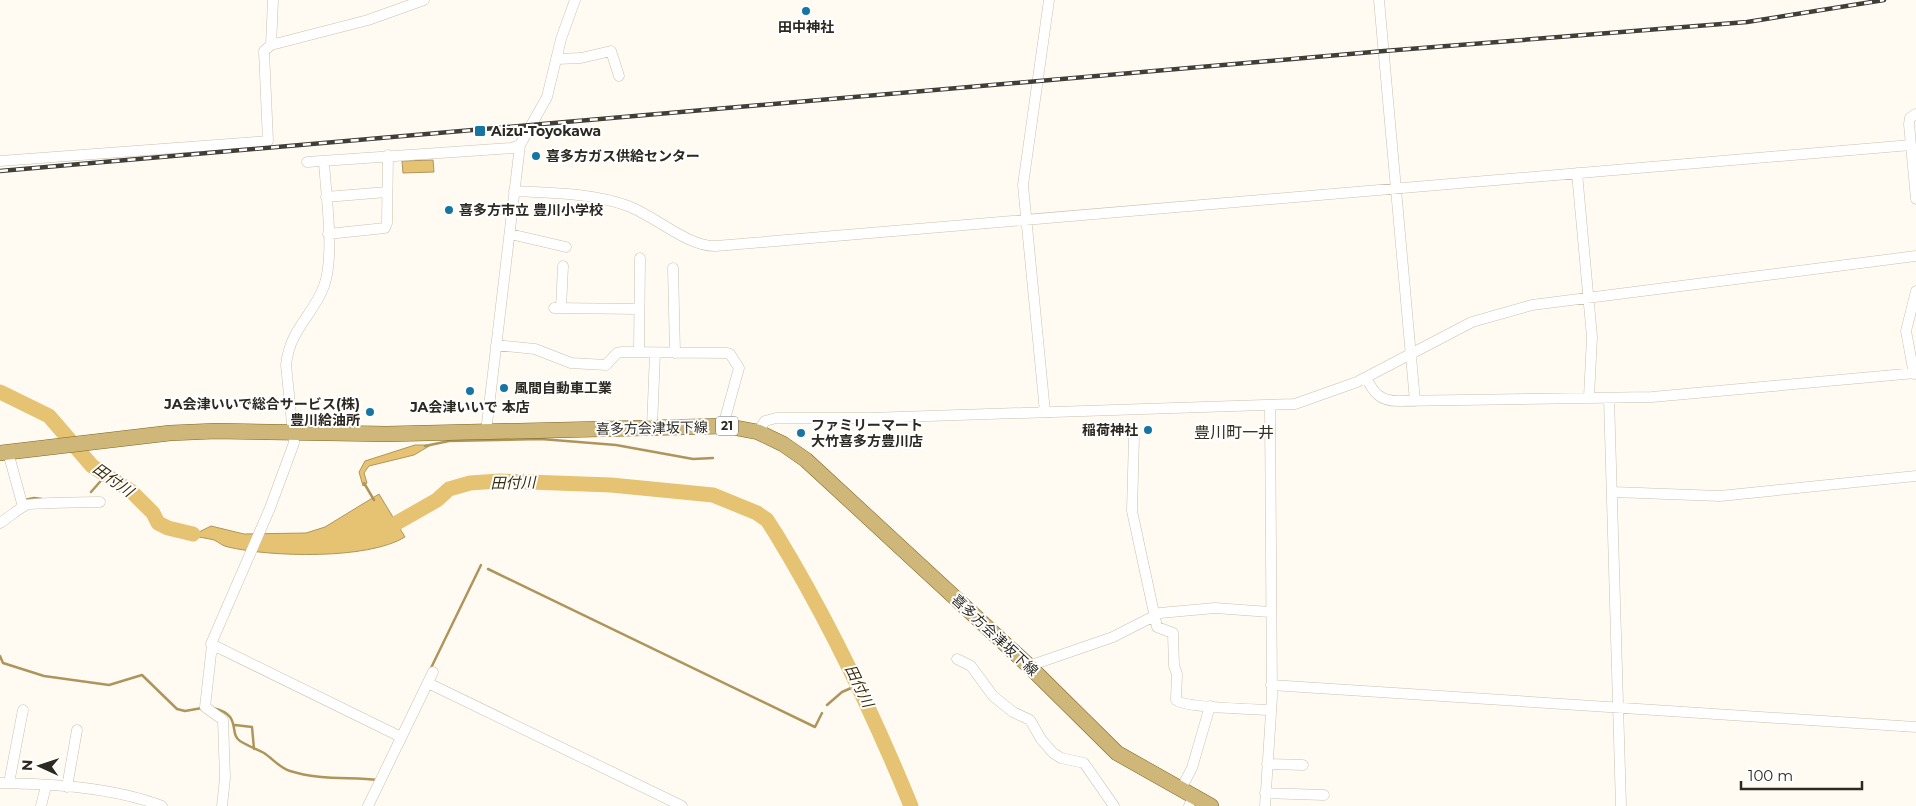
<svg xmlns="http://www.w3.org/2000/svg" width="1916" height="806" viewBox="0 0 1916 806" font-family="Montserrat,'Noto Sans JP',sans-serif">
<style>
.water{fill:#e6c373;stroke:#ae955b}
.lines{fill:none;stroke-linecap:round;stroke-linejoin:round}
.stream{stroke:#ae955b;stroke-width:2.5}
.river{stroke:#e6c373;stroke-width:15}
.minor-casing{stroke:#cac1af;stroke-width:11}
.primary-casing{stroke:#806620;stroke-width:16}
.minor{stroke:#fff;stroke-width:10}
.primary{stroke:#ceb779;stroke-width:15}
.rail-casing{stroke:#413e37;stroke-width:4.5}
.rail{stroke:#fff;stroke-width:2.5;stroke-dasharray:8;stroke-linecap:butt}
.poi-dot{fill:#1675a2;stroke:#fff;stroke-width:2}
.labels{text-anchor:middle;stroke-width:4;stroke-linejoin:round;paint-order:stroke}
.shield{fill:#fff;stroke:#6b6964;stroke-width:1}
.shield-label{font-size:12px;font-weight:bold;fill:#2c2922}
.poi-label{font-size:14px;font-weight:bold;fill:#2c2922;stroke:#fff;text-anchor:start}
.street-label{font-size:14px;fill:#2c2922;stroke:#fff}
.water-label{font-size:15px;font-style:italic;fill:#3a2c07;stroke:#fff}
.quarter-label{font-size:16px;fill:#342e1e;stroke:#fff}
</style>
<rect width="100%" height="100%" fill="#fffbf3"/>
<path class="water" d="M433 160 434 172 403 173 402 161Z
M415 445H431L414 455 369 466 364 473 367 483 363 486 359 472 365 461Z
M379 494 405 537C368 560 270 557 228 547 222 546 219 542 214 540 199 536 184 537 171 527L197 533 211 526 244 534 306 533 325 527Z"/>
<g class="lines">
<path class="stream" d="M425 446 449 441 541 439 616 445 693 459 713 458
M364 483 374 500
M91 492 106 475
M24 500 34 498 42 499
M488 569 815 727 822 713
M0 656 3 663 44 676 109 685 142 675 177 709 185 711 202 708
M430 670 481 565
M827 705 842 692 858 685
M213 708C243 715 228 733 240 741 248 746 256 749 264 753 273 759 280 768 290 771 318 780 350 777 378 780
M235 725 252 727 254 749"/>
<path class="river" d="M0 392 49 416 92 466 131 491 153 513 158 523 168 528 193 534
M379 533 437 500 449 489 470 483 499 481 611 485 713 495 757 513 767 520 776 534C829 621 872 711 911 806"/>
<g class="minor-casing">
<path id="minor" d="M1379 0 1415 401
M271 45 273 0
M557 59 581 58 611 51 619 76
M1916 114 1910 118 1909 124 1916 199
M0 161 268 141 264 51 271 45 368 20 424 0
M307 162 512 148 520 145
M324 162C326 196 335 255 324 286 313 316 290 328 286 365L294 443 270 508 211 644 401 737
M1577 173 1592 337 1589 397
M514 191C551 193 593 193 628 206 655 216 688 247 716 246L1911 145
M326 197 387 192
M328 234 385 228 387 223 388 155
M510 234 566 247
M673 268 675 353
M554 308 639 309
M561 308 563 266
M496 345 535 349 571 363 606 365 617 353 622 352 727 353 730 354 739 368 723 426
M639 352 640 258
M1914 374 1906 331 1916 291
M1366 378C1374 393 1380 401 1398 401L1652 397 1916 373
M1609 398 1621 806
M1045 412 1023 185 1049 0
M652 427 655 353
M486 432 520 145 547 97 561 39 575 0
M758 432 765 421 776 418H869L1295 404 1357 382 1472 322 1532 305 1916 256
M1134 436 1132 511 1157 627 1173 633 1174 666 1177 674 1176 700C1185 708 1254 709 1271 710
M8 452 23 507
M1613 492 1720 496 1916 476
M0 523C8 518 17 510 26 505 29 503 91 502 100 502
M212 645 205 707 223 720 225 778 222 806
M957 659 971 666 993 696 1013 712 1030 720 1041 739 1053 753 1061 758 1084 763 1114 806
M1029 666 1113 637 1160 613 1215 608 1270 612
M428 683 682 806
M1271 685 1916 727
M1267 764 1303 765
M0 783C53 784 112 787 162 806
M9 783 23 710
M67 787 77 730
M1181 789 1192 768 1210 706
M1265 793 1324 795
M41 806 46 786
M368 806 433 672
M1189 806 1193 796
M1265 806 1272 697 1270 406"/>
</g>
<g class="primary-casing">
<path id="primary" d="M0 453 170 433 216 431 387 434 726 426 758 432 783 444 806 460 1029 666 1117 753 1211 806"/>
</g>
<use href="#minor" class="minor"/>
<use href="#primary" class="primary"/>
<g class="rail-casing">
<path id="rail" d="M0 171 1384 51 1747 22 1884 0"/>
</g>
<use href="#rail" class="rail"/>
</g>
<g class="poi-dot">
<circle cx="806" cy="11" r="5"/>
<rect x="474" y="125" width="12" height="12" rx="2.5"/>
<circle cx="536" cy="156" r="5"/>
<circle cx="449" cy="210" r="5"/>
<circle cx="504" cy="388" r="5"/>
<circle cx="470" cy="391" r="5"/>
<circle cx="370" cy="412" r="5"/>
<circle cx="1148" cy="430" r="5"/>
<circle cx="801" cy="433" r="5"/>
</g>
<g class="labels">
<rect class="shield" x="716" y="416.5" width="22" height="19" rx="4"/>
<g class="shield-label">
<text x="727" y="430">21</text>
</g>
<g class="poi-label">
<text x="806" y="32" text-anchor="middle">田中神社</text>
<text x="491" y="136">Aizu-Toyokawa</text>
<text x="546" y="161">喜多方ガス供給センター</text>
<text x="459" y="215">喜多方市立 豊川小学校</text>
<text x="514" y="393">風間自動車工業</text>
<text x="360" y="409" text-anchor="end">JA会津いいで総合サービス(株)<tspan x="360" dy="16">豊川給油所</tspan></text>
<text x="470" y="412" text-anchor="middle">JA会津いいで 本店</text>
<text x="811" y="430">ファミリーマート<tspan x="811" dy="16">大竹喜多方豊川店</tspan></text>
<text x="1138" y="435" text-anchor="end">稲荷神社</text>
</g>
<g class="street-label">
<text transform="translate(652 428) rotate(-1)" y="5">喜多方会津坂下線</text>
<text transform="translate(995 635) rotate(43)" y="5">喜多方会津坂下線</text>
</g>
<g class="water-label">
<text transform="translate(113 480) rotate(36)" y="5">田付川</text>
<text transform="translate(513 483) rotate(-1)" y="5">田付川</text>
<text transform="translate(859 686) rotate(64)" y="5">田付川</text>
</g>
<g class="quarter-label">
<text x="1234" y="438">豊川町一井</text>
</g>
</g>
<g transform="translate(40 766) rotate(273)" stroke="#ffffff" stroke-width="4" paint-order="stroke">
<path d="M0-4L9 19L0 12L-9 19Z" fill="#2c2922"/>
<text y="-8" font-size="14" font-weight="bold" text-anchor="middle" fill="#2c2922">N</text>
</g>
<path d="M1741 781v8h121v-8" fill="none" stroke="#2c2922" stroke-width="2.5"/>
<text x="1748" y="781" font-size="15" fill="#2c2922" stroke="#ffffff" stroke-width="4" paint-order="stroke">100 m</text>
</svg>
